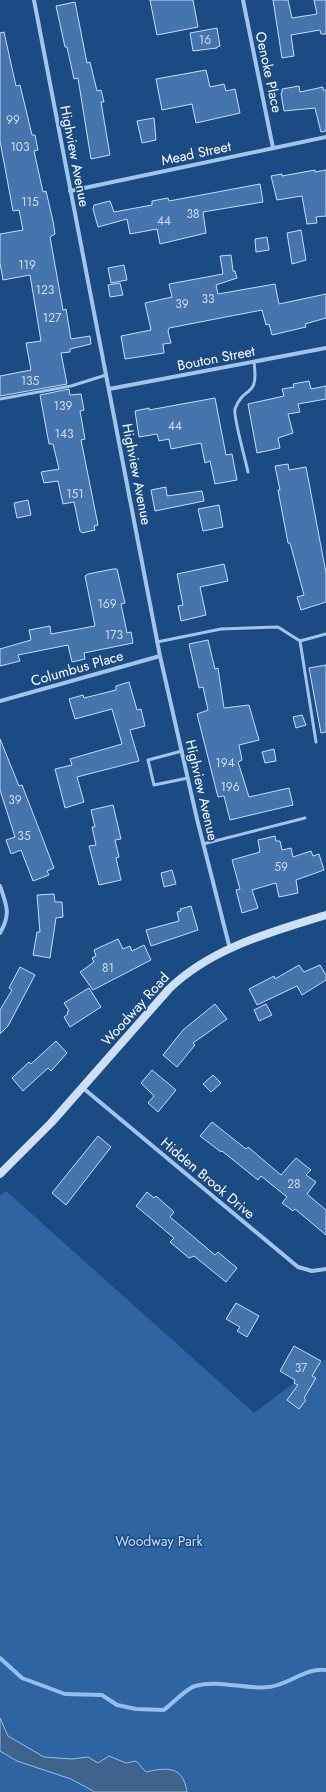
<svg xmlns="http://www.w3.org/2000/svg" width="326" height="1792" viewBox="0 0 326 1792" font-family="Jost,sans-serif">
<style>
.green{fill:#2e64a2}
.water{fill:#40638d;stroke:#94bfed}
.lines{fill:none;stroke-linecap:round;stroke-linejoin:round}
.stream{stroke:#94bfed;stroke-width:4}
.building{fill:#4475ad;stroke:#c6ddf8}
.lane{stroke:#a1c4eb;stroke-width:3}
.street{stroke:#a1c4eb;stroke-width:4}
.secondary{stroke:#cde0f8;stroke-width:8}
.labels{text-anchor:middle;stroke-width:3;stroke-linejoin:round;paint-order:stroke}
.number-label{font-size:12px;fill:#d0dcea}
.street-label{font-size:14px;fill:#fff;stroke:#1b4b83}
.park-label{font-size:14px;fill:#c6ddf8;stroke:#1b4b83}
</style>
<rect width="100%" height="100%" fill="#1b4b83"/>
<path class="green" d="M6 1191 254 1413 326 1359V1792H0V1196Z"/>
<path class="water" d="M0 1718 8 1736 44 1757 72 1759 88 1757 98 1763 109 1756 126 1763 136 1761 146 1772C168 1767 183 1766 187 1792H95L71 1779 17 1761 0 1751Z"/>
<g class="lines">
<path class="stream" d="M0 1658 22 1678 65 1694 102 1695 117 1705 136 1709 164 1710C172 1704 187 1688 195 1686 219 1679 245 1690 269 1687 289 1685 306 1667 326 1670"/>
</g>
<path class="building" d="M150 0H193L198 27 157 35Z
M273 0H288L292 18 317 14 314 0H326V34H321L320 30 291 35 294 56 282 58Z
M75 2 87 63 90 62 97 91 101 90 104 102H101L110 155 91 159 78 78 74 79 67 47H65L56 6Z
M217 28 220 46 217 47V48L193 51 190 33Z
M4 32 16 86 20 85 32 135H35L38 150 34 151 43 192 46 191 53 221 55 234 50 237 63 310 66 309 71 339 90 336 91 344 70 349V352L61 353 67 384 0 396V376L31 370 26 343 41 341 30 275 3 280 0 263V234L23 230 19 210 13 211 0 141V33Z
M206 70 210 87 224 84 226 91 235 89 240 113 196 123 192 104 162 110 156 79Z
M299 86 300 92 323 87V90H326V131L321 132 315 108 284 111 281 93H282V89Z
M154 118 156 140 142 143 137 121Z
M315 170V172L326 170V216L316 217 317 223 307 224 302 196 277 200 271 176 282 174V176Z
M260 184 263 202 203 212 206 233 160 244 157 229 130 234 127 219 98 227 93 209 94 205 110 201 114 212 152 205V201L168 198 169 201Z
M301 230 306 260 292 264 287 233Z
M267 237 269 250 256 252 255 239Z
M231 255 233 271H235L237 278 216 285 218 294 275 284 279 304 326 294V318L305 324 306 327 272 335 269 324 266 325 262 310 169 328 168 331 171 343 163 344 164 353 125 359 121 336 151 330 145 303 172 297 169 284 223 274 220 256Z
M124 265 127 280 111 283 108 268Z
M120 283 123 295 110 297 108 285Z
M309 381 311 389 326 386V399L298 404 300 412 288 414 293 433 278 438 280 448 257 453 248 404 284 396 282 389 294 387 293 384Z
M69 389 70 395 81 394 84 410 80 411 85 439 81 440 98 525 94 526 95 530 82 533 80 531 74 502 63 504 58 481 44 483 41 472 59 469 53 444H49L40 395Z
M215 398 226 455 232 454 237 480 215 484 210 461 205 463 201 443 171 449 169 439 159 441 157 434 139 437 135 411 149 408V410Z
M288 464 289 470 306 467 326 573V602L301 610 297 597 304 595 290 543H288L278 490H280L275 466Z
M166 487 167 496 202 491 204 501 155 511 151 490Z
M28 500 31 515 17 518 14 503Z
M219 505 223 527 203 531 198 509Z
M224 564 228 581 200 587 206 615 181 621 178 606 183 605 177 574Z
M113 569H117L125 603 121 604 127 633 131 632 133 643 84 653 85 659 72 662 68 645 18 655 20 661 0 666V649L31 640 29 630 50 626 51 634 95 626 85 576 88 574Z
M208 640 215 669 218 668 224 708 249 705 259 740 239 745 242 760 238 762 249 797 289 788 293 805 230 820 224 796 218 797 197 714 208 710 203 687 199 688 189 644Z
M326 665V732L321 733 309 668Z
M129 682 137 710 141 709 145 726 130 730 139 761 77 777 84 802 65 808 55 769 72 765 70 759 122 744 112 709 75 719 69 699 83 695 84 698 116 690V686Z
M302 715 306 725 296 728 293 717Z
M0 739 19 786 22 785 54 868 47 871 49 875 33 881 21 850 11 854 6 840 15 837 0 790Z
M274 749 276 761 265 763 262 752Z
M113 805 121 839 115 840 119 857 116 858 121 880 99 885 89 846 96 845 92 827H95L91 810Z
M275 836 276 841H280L282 850 291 848 293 857 311 851 313 856 319 854 324 870 296 880 298 893 279 897 276 883 252 890 258 908 242 913 236 890 240 889 232 860 260 852 258 840Z
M172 870 176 884 164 887 161 873Z
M54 894 55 902H62L63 917 56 918 50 958 33 955 37 932H40L37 895Z
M191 906 198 930 151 946 146 930 179 921 177 912 181 911 180 909Z
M118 939 123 949 130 946 132 951 144 945 151 960 93 990 80 972 94 962 92 958 96 956 94 950Z
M299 965 304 972 320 965 326 975V980L302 995 297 986 257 1005 249 989 274 976 275 979Z
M20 967 35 975 8 1026 0 1034V1010L12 990 9 988Z
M89 988 101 1007 70 1027 64 1017 68 1014 67 1012 69 1011 64 1003Z
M215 1004 227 1019 193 1043 195 1045 177 1067 163 1055 183 1030Z
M266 1004 272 1015 259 1021 254 1010Z
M56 1041 67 1053 51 1071 48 1068 23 1091 12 1078 29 1062 31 1064Z
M152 1070 176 1090 158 1112 148 1103 154 1096 141 1083Z
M213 1075 221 1083 211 1092 203 1084Z
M212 1122 246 1149 248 1147 281 1175 296 1158 311 1170 306 1175 316 1182 307 1194 326 1210V1235L295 1209 293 1211 282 1203 287 1197 261 1176 258 1180 222 1151 221 1152 200 1136Z
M98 1136 111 1147 66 1205 52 1193Z
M147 1192 154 1198 156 1196 174 1212 170 1217 215 1255 218 1252 237 1268 226 1282 194 1256 189 1258 170 1242 174 1238 136 1206Z
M236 1303 259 1316 247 1337 237 1331 240 1327 226 1319Z
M294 1346 321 1361 312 1376 316 1378 304 1398 306 1400 299 1409 287 1400 298 1385 294 1383 295 1380 280 1371Z"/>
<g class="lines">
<path class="lane" d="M0 399 71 386 106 375
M248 472C246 462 233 416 235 409 244 384 259 400 254 362
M300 641 316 742
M157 642 221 629 278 627 300 641 326 634
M182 751 148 760 154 785 188 778
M203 844 305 818"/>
<path class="street" d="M34 0 160 656 197 819 230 949
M243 0 273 148
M70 191 326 137
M109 389 326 348
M0 701 160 656
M0 886C7 906 11 914 0 933
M83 1088 298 1267 312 1271 326 1269"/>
<path class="secondary" d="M0 1174 51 1123 169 989C211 948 271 932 326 915"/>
</g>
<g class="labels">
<g class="number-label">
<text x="205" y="44">16</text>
<text x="13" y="124">99</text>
<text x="20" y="151">103</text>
<text x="30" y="206">115</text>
<text x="193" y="218">38</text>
<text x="164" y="225">44</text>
<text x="27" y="269">119</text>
<text x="45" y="294">123</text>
<text x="208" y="303">33</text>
<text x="182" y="308">39</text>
<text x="52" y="322">127</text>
<text x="30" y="385">135</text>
<text x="63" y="410">139</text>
<text x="175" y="430">44</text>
<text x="64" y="438">143</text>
<text x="75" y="498">151</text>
<text x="107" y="608">169</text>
<text x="114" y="639">173</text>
<text x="225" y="767">194</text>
<text x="230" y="791">196</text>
<text x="15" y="804">39</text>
<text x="24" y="840">35</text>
<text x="281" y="871">59</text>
<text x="108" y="972">81</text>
<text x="294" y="1188">28</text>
<text x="301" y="1372">37</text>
</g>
<g class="street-label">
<text transform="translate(269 72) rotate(78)" y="5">Oenoke Place</text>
<text transform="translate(196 153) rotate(-12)" y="5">Mead Street</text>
<text transform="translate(75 156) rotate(79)" y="5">Highview Avenue</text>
<text transform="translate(216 358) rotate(-11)" y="5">Bouton Street</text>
<text transform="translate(137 474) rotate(79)" y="5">Highview Avenue</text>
<text transform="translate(77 668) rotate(-16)" y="5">Columbus Place</text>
<text transform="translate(202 790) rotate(77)" y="5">Highview Avenue</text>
<text transform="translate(135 1009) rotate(-48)" y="5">Woodway Road</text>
<text transform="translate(208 1178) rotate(40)" y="5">Hidden Brook Drive</text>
</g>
<g class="park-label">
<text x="159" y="1546">Woodway Park</text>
</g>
</g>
</svg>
